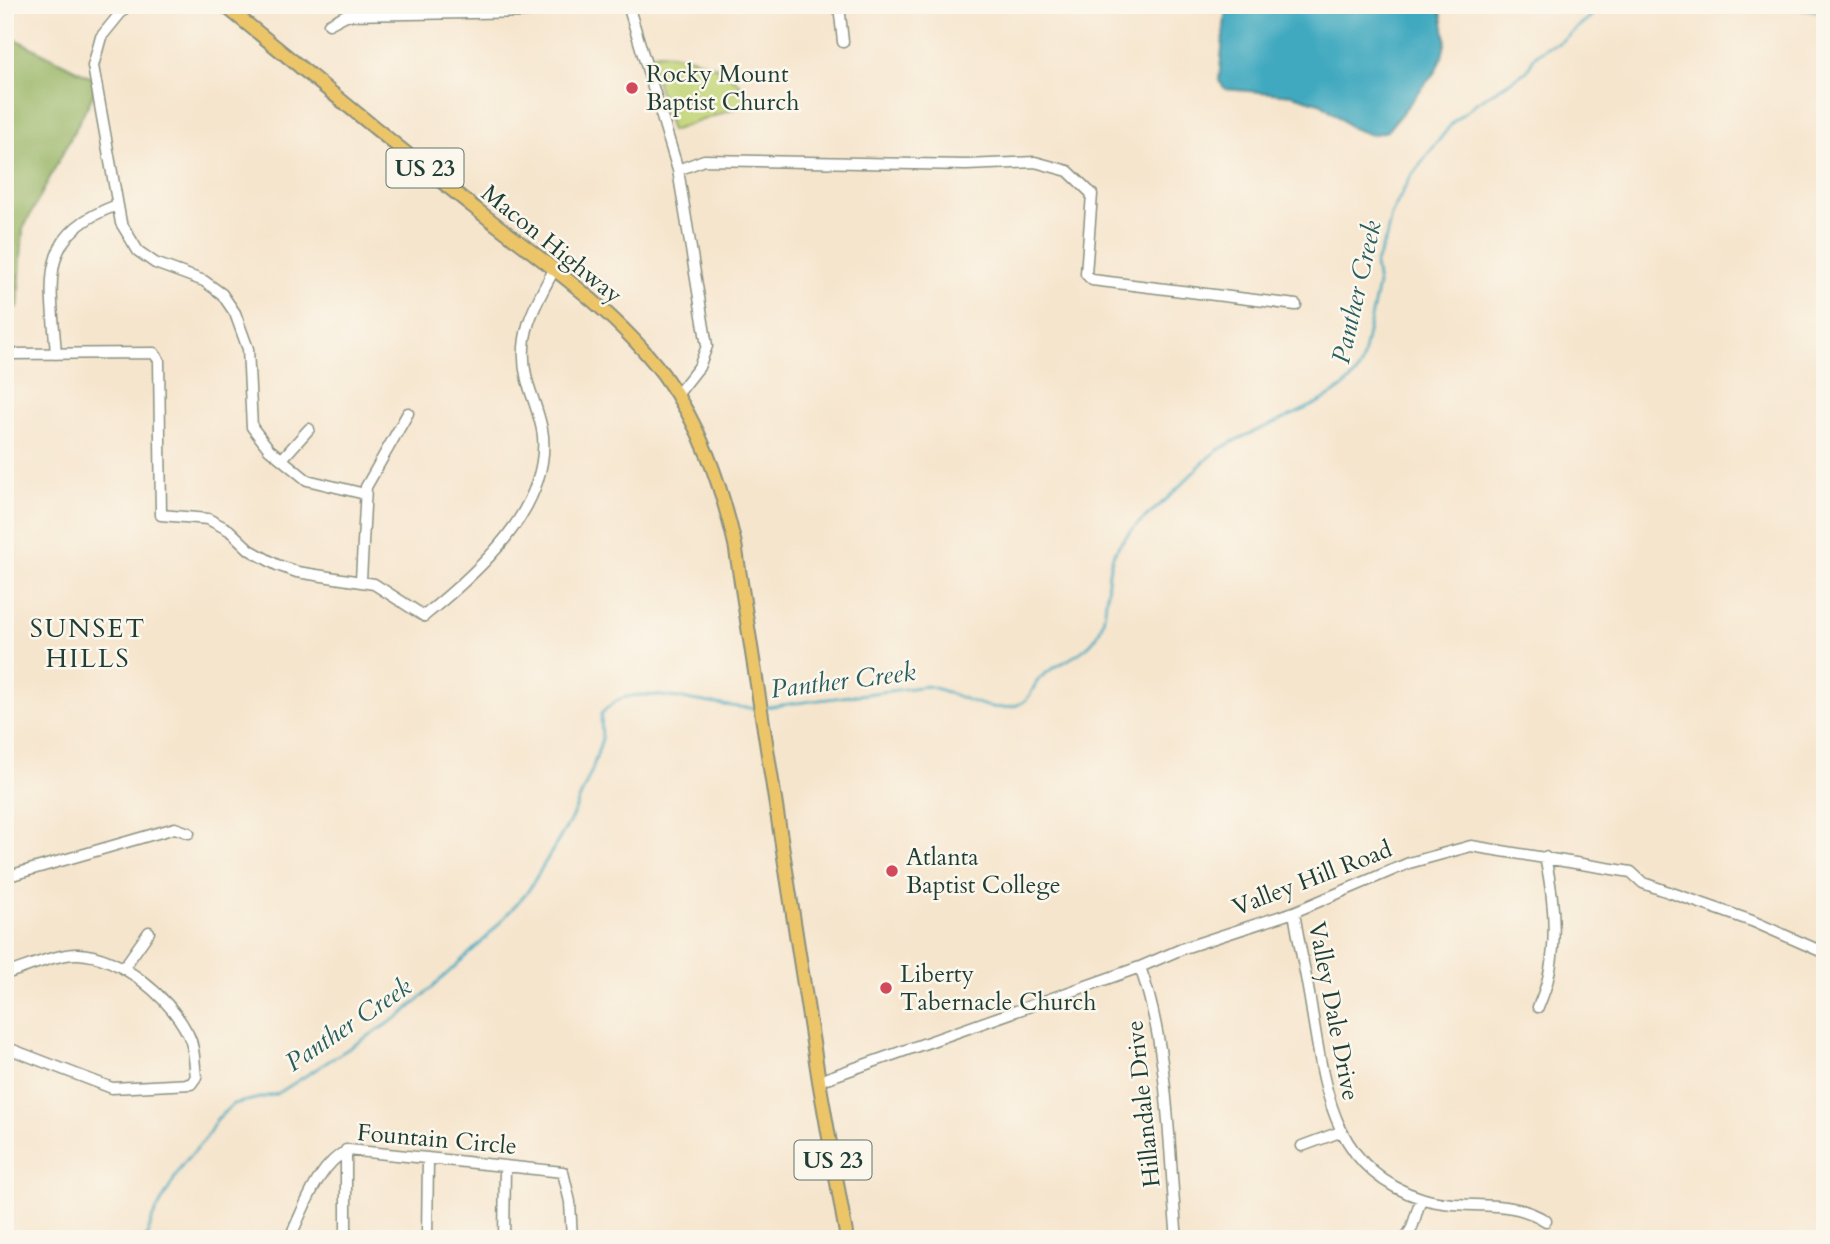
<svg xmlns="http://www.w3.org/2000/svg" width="1830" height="1244" viewBox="0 0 1830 1244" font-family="Cardo,serif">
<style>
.green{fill:#c3d578;stroke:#718956;stroke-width:2}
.forest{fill:#9ab668;stroke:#5c7a4e;stroke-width:2}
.water{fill:#3fa9bf;stroke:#2f737a;stroke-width:2}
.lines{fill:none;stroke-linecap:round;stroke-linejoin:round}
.stream{stroke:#3fa9bf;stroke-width:2.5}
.minor-casing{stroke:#8a9180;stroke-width:13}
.major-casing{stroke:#8a9180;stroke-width:16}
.minor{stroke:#fff;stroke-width:10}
.major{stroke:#edc569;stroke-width:12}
.poi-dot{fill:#d1495b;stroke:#fbf7ec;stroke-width:2.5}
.labels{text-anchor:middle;stroke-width:5;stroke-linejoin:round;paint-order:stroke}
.shield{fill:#fbf7ec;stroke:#61756b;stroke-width:2}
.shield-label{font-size:23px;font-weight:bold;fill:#1f3d34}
.poi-label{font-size:24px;fill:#1f3d34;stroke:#fbf7ec;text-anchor:start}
.street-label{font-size:24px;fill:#1f3d34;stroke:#fbf7ec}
.water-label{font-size:26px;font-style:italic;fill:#295d5e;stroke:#fbf7ec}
.neighbourhood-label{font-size:26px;letter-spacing:2px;fill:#1f3d34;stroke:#fbf7ec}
</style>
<rect width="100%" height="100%" fill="#fbf7ec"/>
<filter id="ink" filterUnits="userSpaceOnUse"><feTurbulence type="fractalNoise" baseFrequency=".0143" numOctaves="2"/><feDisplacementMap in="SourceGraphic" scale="14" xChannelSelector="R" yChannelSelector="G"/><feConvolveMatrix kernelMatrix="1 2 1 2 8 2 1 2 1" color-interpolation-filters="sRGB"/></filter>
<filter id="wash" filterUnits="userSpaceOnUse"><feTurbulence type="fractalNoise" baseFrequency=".00686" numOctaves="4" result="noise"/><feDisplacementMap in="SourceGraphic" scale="28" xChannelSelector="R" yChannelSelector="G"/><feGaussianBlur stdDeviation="1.57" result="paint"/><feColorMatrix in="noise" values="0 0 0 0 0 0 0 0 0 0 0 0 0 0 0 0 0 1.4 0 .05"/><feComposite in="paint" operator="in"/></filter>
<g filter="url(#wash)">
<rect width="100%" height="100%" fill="#f6e5cd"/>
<path class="green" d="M660 53C695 56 738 68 751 103L671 131 649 55Z"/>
<path class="forest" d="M5 34 100 82 23 229 18 307H5Z"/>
<path class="water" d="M1226 5H1440L1446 39 1442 57 1435 72 1387 131 1371 135 1352 128 1322 104 1293 95 1225 89 1219 81Z"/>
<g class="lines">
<path class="stream" d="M1752 5C1776 11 1803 4 1825 14
M766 707 927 686C955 691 994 720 1023 702 1032 697 1033 684 1041 677 1058 662 1089 654 1099 632 1110 609 1104 569 1116 550 1130 527 1153 512 1172 494 1186 481 1199 465 1214 453 1251 426 1343 405 1361 366L1378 285 1375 265 1386 238 1391 215 1409 179 1453 122 1476 103 1527 71 1534 57 1547 47 1559 43 1604 5
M146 1239 153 1217 182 1165 206 1138 216 1120 233 1104 277 1094 403 1014 487 937 528 891 570 821 592 770 602 739 601 714C606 709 612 703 618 700 647 685 720 709 756 708"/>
</g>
</g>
<g filter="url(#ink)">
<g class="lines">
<g class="minor-casing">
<path id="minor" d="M127 5 101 37 93 66 121 223 138 251 155 263 204 281 222 294 235 313 248 349 252 427 269 449 307 480 365 494
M628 5 678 170 707 346 699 367 677 395
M839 5 843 42
M329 24 346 15 527 12V5
M678 170 704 160 966 165 1035 162 1068 171 1092 194 1086 274 1092 280 1296 305
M5 354 154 353 159 360 161 515 208 519 229 530 250 550 277 565 297 572 374 584 424 616C477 573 549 510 543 436 541 417 532 398 527 380 516 337 534 306 554 270
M56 354C51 281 36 235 117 205
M282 459 309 429
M361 580 366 487 408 413
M5 877 175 828 189 833
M1294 912C1299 945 1307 978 1312 1012 1325 1090 1333 1170 1421 1198 1463 1212 1508 1196 1546 1221
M125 966 149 932
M1140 967C1170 1051 1168 1150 1177 1239
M5 974C25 968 59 953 78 954 121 956 169 997 188 1034 195 1047 194 1063 196 1077L191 1084 112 1088 5 1047
M1538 1007C1560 960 1556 906 1545 857
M819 1081 1140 967 1184 948 1294 912 1409 863 1471 846 1631 872 1643 883 1752 921 1825 953
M1302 1146 1340 1132
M289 1239C304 1210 317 1165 348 1150L563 1172 570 1202 572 1239
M346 1239V1150
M427 1239 428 1158
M504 1239 505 1166
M1405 1239 1412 1228 1421 1198"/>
</g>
<g class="major-casing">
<path id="major" d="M224 5C308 73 391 142 476 209 541 260 613 308 663 374 701 426 720 482 735 544L819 1081 847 1239"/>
</g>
<use href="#minor" class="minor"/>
<use href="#major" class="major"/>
</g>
</g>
<g class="poi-dot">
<circle cx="632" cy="88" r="7"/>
<circle cx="892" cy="871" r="7"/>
<circle cx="886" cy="988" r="7"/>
</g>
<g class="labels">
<g class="shield">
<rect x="386.5" y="148.5" width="77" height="39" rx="5"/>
<rect x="794.5" y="1140.5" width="77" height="39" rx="5"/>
</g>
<g class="shield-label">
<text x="425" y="176">US 23</text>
<text x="833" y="1168">US 23</text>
</g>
<g class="poi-label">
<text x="646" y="82">Rocky Mount<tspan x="646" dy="28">Baptist Church</tspan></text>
<text x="906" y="865">Atlanta<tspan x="906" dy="28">Baptist College</tspan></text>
<text x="900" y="982">Liberty<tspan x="900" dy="28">Tabernacle Church</tspan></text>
</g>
<g class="street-label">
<text transform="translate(552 244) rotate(39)" y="8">Macon Highway</text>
<text transform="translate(1312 878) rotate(-21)" y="8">Valley Hill Road</text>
<text transform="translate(1334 1011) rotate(79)" y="8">Valley Dale Drive</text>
<text transform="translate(1143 1104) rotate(-96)" y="8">Hillandale Drive</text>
<text transform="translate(437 1139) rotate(5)" y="8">Fountain Circle</text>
</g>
<g class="water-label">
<text transform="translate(1356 292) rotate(-77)" y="9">Panther Creek</text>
<text transform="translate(843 680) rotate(-7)" y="9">Panther Creek</text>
<text transform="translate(348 1024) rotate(-34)" y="9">Panther Creek</text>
</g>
<g class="neighbourhood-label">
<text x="88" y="637">SUNSET<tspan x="88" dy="30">HILLS</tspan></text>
</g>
</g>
<rect width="1830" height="1244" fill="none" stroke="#fbf7ec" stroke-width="28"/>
</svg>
